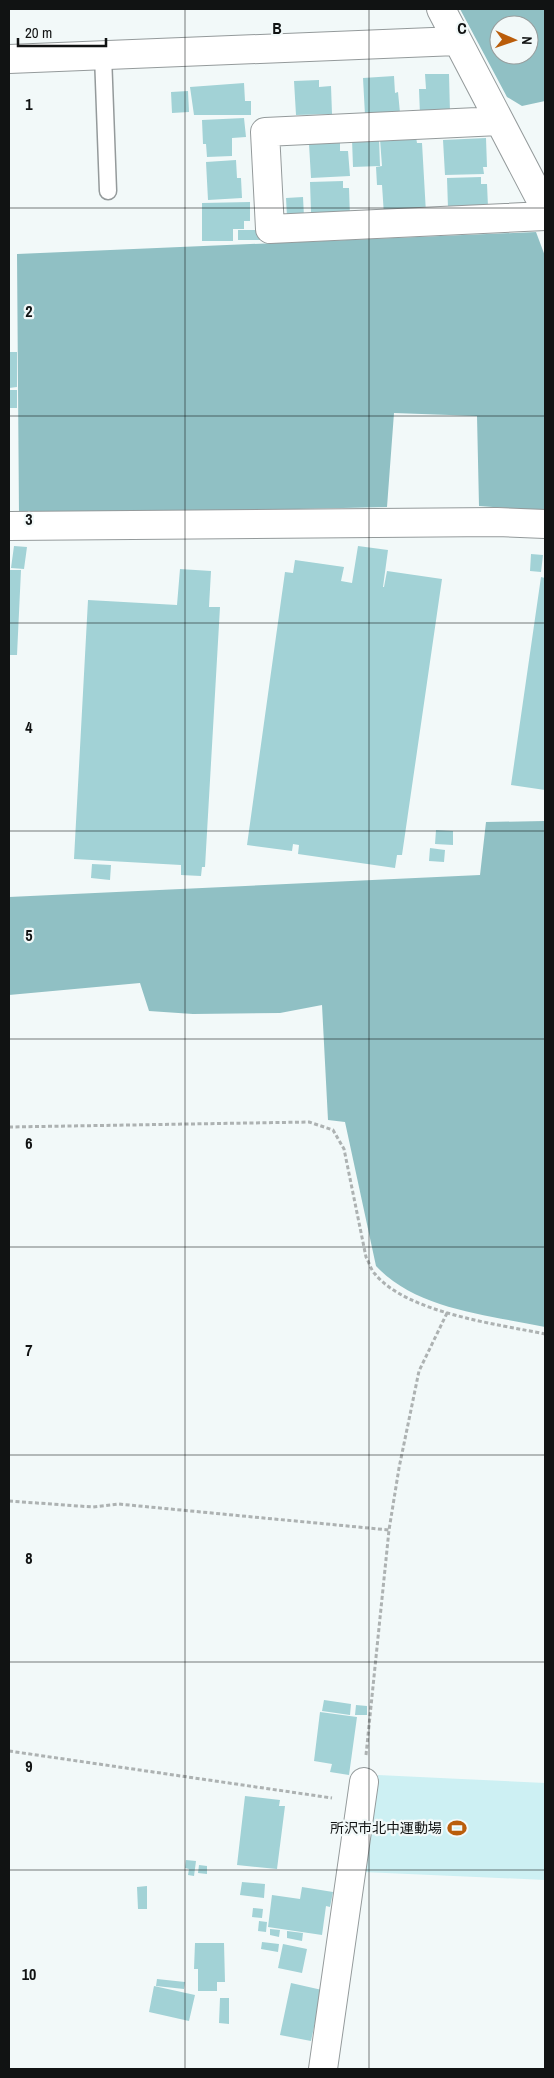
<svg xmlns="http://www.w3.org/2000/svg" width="554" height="2078" viewBox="0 0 554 2078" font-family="'Archivo Narrow','Noto Sans JP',sans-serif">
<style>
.green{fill:#cdf0f3}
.forest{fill:#90c0c4;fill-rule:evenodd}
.building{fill:#a2d2d6}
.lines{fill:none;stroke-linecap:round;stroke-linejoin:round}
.service-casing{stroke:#949a9b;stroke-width:19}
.minor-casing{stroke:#949a9b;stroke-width:30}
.path{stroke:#adb2b2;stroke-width:3;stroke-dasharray:4 2.5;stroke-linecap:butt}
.service{stroke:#fff;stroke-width:16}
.minor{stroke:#fff;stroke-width:28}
.grid{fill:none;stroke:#111313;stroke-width:1;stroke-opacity:0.55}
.labels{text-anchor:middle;stroke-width:4.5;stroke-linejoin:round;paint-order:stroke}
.poi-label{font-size:14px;fill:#111313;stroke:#f2f9f9;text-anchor:end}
.grid-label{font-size:16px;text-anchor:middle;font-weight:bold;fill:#111313;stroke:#f2f9f9;stroke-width:4.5;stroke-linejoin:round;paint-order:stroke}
</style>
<rect width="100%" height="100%" fill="#f2f9f9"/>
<path class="green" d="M378 1775 545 1783V1880L363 1872Z"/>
<path class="forest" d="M460 9H545V101L522 106 507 97ZM499 25H529V55H499Z
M536 232 545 256V511L479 506 477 416 394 413 387 507 19 515 17 254Z
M545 821V1327C489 1315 417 1310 376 1266L345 1122 328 1120 322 1005 280 1013 193 1014 149 1011 140 983 9 995V897L480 875 486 822Z"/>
<path class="building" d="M425 74H449L450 113 420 115 419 89H426Z
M394 76 395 93 398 92 400 113 365 115 363 78Z
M319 80V87L331 86 332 114 296 115 294 81Z
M244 83 245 101H251V115H194L190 87Z
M188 91 189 112 172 113 171 92Z
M244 118 246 137 232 138V156L207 157 206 144H203L202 120Z
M416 137 417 143H422L426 213 384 215 382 185H377L376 167 382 166 380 139Z
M379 138 380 166 353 167 352 139Z
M486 138 487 167H483L484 174 445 175 443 140Z
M340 143V151H348L350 176 311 178 309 144Z
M236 160 237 178H241L242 198 208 200 206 162Z
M481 177V184H487L488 207 448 208 447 178Z
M343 181V188H349L350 217 314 214 311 212 310 182Z
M303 197 304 217H287L286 198Z
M250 202V221H244V229H233V241H202V203Z
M238 230H260V240H238Z
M9 352H17V387L9 388Z
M9 390H17V408H9Z
M14 546 27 547 24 569 11 568Z
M358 546 388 550 383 587H384L387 571 442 579 402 855H397L395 868 298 854 299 845 293 844 292 851 247 845 285 572 293 573 295 560 344 567 341 581 352 583Z
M531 554 543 555 541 572 530 571Z
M180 569 211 571 209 607H220L205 867H202L201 876 181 875V865L74 859 88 600 177 605Z
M9 570H21L17 655H9Z
M541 577 545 578V790L511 785Z
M436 830 453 831V845L435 844Z
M430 848 445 850 444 862 429 861Z
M92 864 111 865 110 880 91 878Z
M324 1700 351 1704 350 1715 322 1711Z
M356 1705 367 1706V1715H355Z
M320 1712 357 1717 349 1775 330 1772 332 1764 314 1761Z
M245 1796 280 1800 279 1806H285L277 1869 237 1865Z
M186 1860 196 1861 194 1876 188 1875 189 1869 185 1868Z
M199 1865 207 1866V1874L198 1873Z
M242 1882 265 1884 264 1898 240 1895Z
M147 1886V1909H138L137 1887Z
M302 1887 333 1892 330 1907 326 1906 322 1935 268 1927 272 1895 300 1899Z
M253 1908 263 1909 262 1918 252 1917Z
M259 1921 267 1922 266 1932 258 1931Z
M270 1929 280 1930 279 1937 270 1935Z
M287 1931 303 1933 302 1941 287 1938Z
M262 1942 279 1944 278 1952 261 1949Z
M195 1943H224L225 1982H217V1991H198V1969H194Z
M283 1944 307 1949 302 1973 278 1968Z
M157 1979 185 1982 184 1989 156 1986Z
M291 1983 322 1990 311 2041 280 2035Z
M154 1986 195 1995 189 2021 149 2012Z
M220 1998H229V2024L219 2023Z"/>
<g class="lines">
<g class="service-casing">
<path id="service" d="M103 55 108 191"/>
</g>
<g class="minor-casing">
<path id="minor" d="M441 9 545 208
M9 59 457 41
M499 121 265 132 270 229 545 216
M9 526 497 522 545 524
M323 2069 364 1782"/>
</g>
<path class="path" d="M9 1127 309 1122 333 1130 344 1149 366 1257C369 1262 371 1270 375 1274 407 1313 497 1324 545 1334
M9 1501 93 1507 118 1504 389 1530
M9 1751 332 1798
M366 1755 389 1530 399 1468 419 1371 447 1313"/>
<use href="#service" class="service"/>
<use href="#minor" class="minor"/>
</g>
<path class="grid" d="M185 9V2069M369 9V2069M9 208H545M9 416H545M9 623H545M9 831H545M9 1039H545M9 1247H545M9 1455H545M9 1662H545M9 1870H545"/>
<defs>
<g id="stadium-bare" transform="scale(1.5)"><path d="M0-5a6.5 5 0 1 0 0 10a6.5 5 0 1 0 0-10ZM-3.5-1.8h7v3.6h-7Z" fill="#ba5d0b" stroke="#f2f9f9" stroke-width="2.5" paint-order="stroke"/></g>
</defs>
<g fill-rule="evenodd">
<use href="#stadium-bare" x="457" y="1828"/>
</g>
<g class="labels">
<g class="poi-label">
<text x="442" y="1833">所沢市北中運動場</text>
</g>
</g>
<g class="grid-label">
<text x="277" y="34">B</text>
<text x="462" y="34">C</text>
<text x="29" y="110">1</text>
<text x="29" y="317">2</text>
<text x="29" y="525">3</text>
<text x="29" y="733">4</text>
<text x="29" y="941">5</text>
<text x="29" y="1149">6</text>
<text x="29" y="1356">7</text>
<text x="29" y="1564">8</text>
<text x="29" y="1772">9</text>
<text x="29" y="1980">10</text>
</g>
<rect width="554" height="2078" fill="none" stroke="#111313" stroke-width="20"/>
<g transform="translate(514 40) rotate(92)"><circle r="24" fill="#f2f9f9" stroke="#989d9d"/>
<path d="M0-4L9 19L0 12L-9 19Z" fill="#ba5d0b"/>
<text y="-8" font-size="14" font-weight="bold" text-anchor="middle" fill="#111313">N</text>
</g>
<path d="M18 38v8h88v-8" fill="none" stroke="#111313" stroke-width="2.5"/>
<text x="25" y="38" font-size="15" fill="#111313" stroke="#f2f9f9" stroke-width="4" paint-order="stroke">20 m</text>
</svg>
